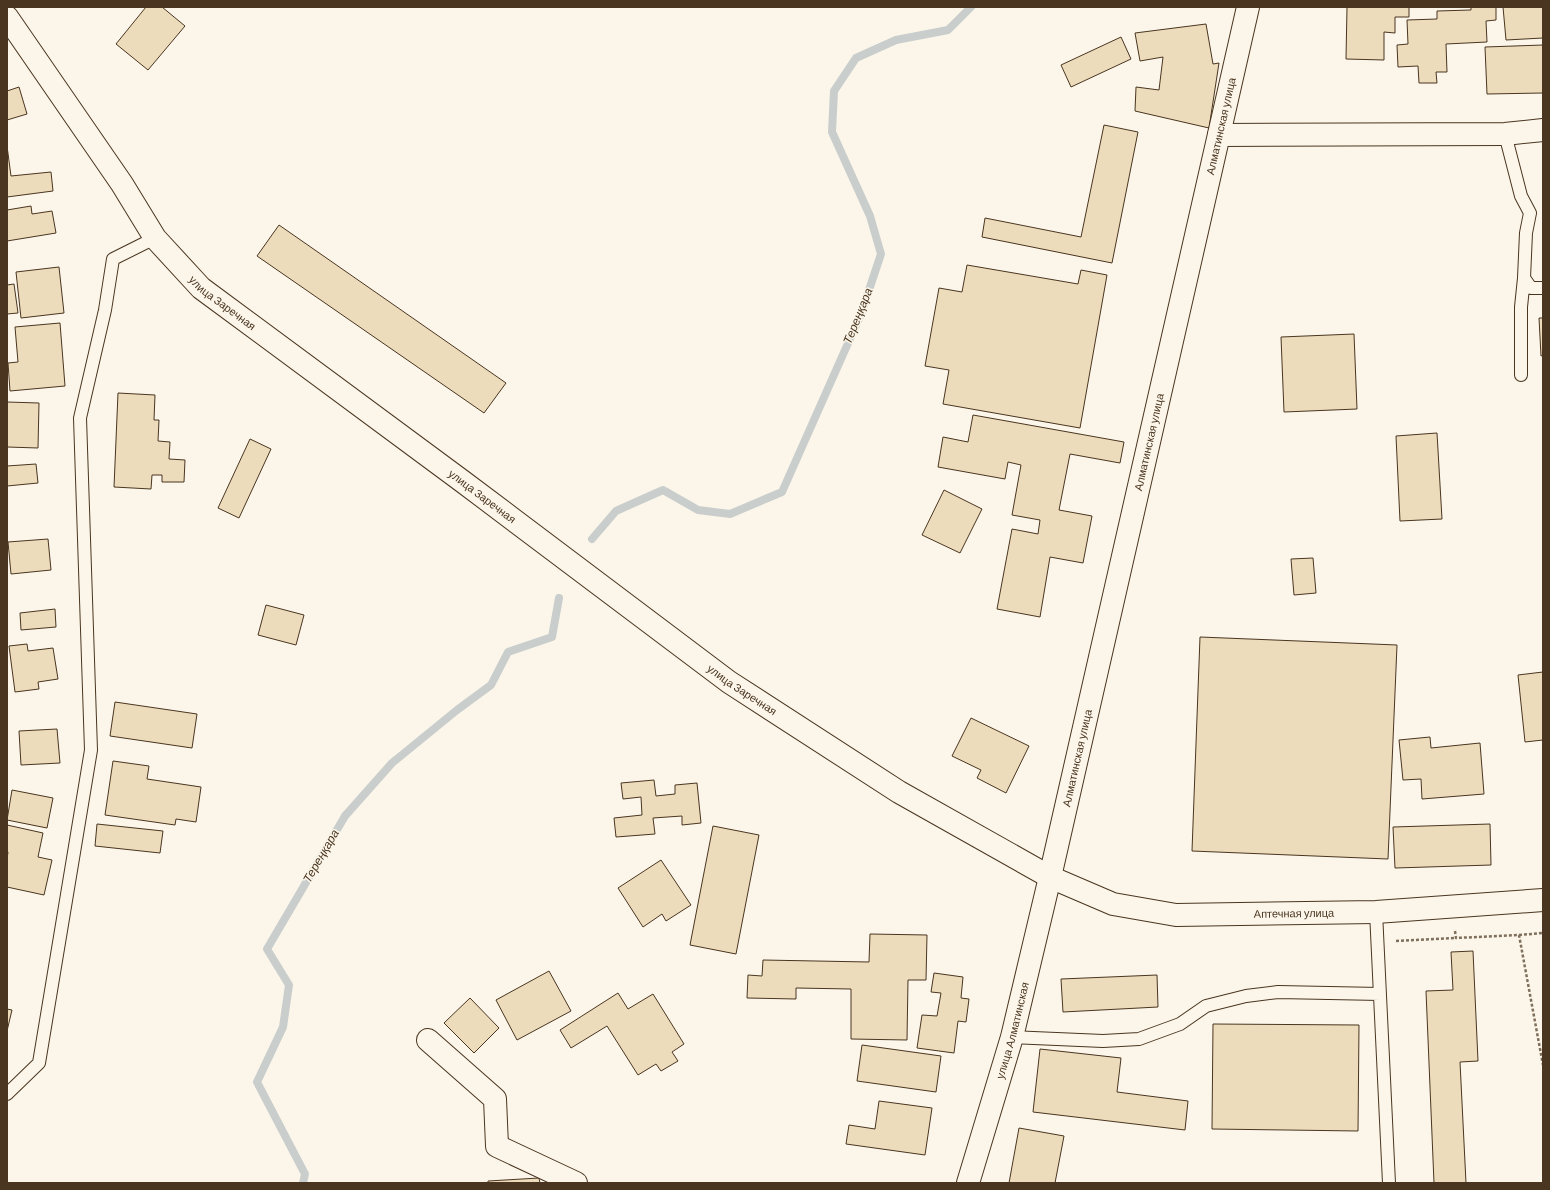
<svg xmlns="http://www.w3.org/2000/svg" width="1550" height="1190" viewBox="0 0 1550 1190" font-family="Barlow,sans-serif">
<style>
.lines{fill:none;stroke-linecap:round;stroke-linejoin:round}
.stream{stroke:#c9cecd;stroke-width:8}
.building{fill:#ecdcbc;stroke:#4a3520}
.lane-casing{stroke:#4a3520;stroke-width:14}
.street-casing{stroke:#4a3520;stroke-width:24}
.secondary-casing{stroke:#4a3520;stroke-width:24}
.path{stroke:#7f6f5c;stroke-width:2.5;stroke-dasharray:3 2;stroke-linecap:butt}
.lane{stroke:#fbf6e9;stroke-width:12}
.street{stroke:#fbf6e9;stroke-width:22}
.secondary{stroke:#fbf6e9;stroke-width:22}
.labels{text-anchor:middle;stroke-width:3;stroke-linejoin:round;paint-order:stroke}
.street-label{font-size:11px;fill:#4a3520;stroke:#fbf6e9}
.water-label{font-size:12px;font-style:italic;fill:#4a3520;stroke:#fbf6e9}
</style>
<rect width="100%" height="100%" fill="#fbf6e9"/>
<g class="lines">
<path class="stream" d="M592 539 616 511 663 490 698 510 730 514 782 492 861 314 881 254 870 216 832 132 834 91 856 58 896 40 948 30 971 7
M303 1183 305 1174 257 1082 283 1027 289 985 267 949 345 816 392 763 457 710 491 685 508 652 552 637 559 598"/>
</g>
<path class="building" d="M146 7H162L185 26 148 70 116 44Z
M1347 7H1409V17H1395V33L1384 32V60L1346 59Z
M1471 7H1496V20L1486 21 1487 42 1446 44 1447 72H1436L1437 83H1419L1418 66 1398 67 1397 45 1408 44 1407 20 1437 19V11L1471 10Z
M1503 7H1543V38L1506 40Z
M1206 24 1213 64 1219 63 1209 128 1135 111 1136 87 1159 90 1163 57 1140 61 1135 33Z
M1121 37 1131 59 1071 87 1061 65Z
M1543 45V93L1487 94 1485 47Z
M19 87 27 114 7 120V91Z
M1104 125 1138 132 1112 263 982 237 985 218 1081 237Z
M7 146 11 176 51 172 53 191 7 197Z
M31 206 32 214 52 211 56 233 7 241V210Z
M279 225 506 383 484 413 257 256Z
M967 265 1078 284 1081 270 1107 275 1080 428 943 404 949 370 925 366 939 288 962 292Z
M59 267 64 313 21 318 16 272Z
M14 284 18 313 7 314V285Z
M1539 318H1543V355L1541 356Z
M60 323 65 386 10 391 8 363 18 362 15 327Z
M1354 334 1357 409 1284 412 1281 337Z
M118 393 155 395 154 420H159L158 441 170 442 169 459 185 460 184 482H162V475H152L151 489 114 487Z
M7 402 39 403 38 448 7 447Z
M973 415 1124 442 1120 463 1070 454 1059 510 1092 516 1083 563 1050 557 1040 617 997 609 1012 529 1038 534 1040 520 1012 515 1021 465 1008 462 1005 479 938 467 943 437 968 442Z
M1437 433 1442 519 1400 521 1396 436Z
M250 439 271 449 239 518 218 508Z
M36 464 38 483 7 486V466Z
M944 490 982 509 960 553 922 535Z
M48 539 51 570 11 574 8 542Z
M1313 558 1316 593 1294 595 1291 559Z
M266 605 304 615 296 645 258 635Z
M55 609 56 627 21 630 20 613Z
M1200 637 1397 645 1388 859 1192 851Z
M27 644 28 651 53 648 58 679 38 682 39 689 15 692 9 646Z
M1543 672V740L1525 742 1518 675Z
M115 702 197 714 192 748 110 736Z
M971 718 1029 746 1006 793 977 778 981 770 952 756Z
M57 729 60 763 21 765 19 731Z
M1430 737 1431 748 1480 743 1484 794 1422 799 1421 779 1403 780 1399 740Z
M113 761 149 766 147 779 201 787 196 822 176 819 175 825 105 815Z
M654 780 656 796 675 794V785L697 783 701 823 682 825V816L653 818 655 834 616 837 614 818 642 815 641 797 623 799 621 783Z
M12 790 53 798 47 828 7 820Z
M97 824 163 831 160 853 95 846Z
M1490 824 1491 865 1395 868 1393 827Z
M7 825 43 833 38 857 52 860 44 895 7 887V859L8 852H7Z
M713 826 759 835 736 954 690 945Z
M661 860 691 905 666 921 662 914 643 927 618 888Z
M870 934 927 935 926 980H908L907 1040 851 1039V989L796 988V999L747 998 748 975 762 976 763 960 869 962Z
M1473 951 1478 1061 1460 1062 1466 1183H1434L1426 991 1453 990 1451 952Z
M549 971 571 1011 517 1040 496 1000Z
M934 973 963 977 961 998 969 999 966 1022 958 1021 954 1053 917 1048 922 1015 937 1016 941 993 931 992Z
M1157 975 1158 1007 1063 1012 1061 979Z
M618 993 628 1009 653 994 684 1044 672 1052 678 1061 661 1071 656 1064 638 1075 607 1026 571 1048 560 1030Z
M470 998 499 1028 474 1053 444 1023Z
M7 1009 12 1010 7 1031Z
M1213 1024 1359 1025 1358 1131 1212 1129Z
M862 1045 941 1056 936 1092 857 1081Z
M1040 1049 1121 1058 1117 1092 1188 1101 1185 1130 1033 1112Z
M879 1101 932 1108 925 1155 846 1144 849 1125 875 1129Z
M1019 1128 1064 1136 1055 1183H1009Z
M539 1178 540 1183H488V1181Z"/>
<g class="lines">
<g class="lane-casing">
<path id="lane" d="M1505 134 1521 196 1530 213 1526 233 1524 278 1531 288H1543
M1521 375V307L1524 278
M1376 912 1389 1183
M1012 1037 1103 1041 1139 1039 1180 1024 1206 1006 1246 996 1278 992 1380 994
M7 1094 39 1063 91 750 80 418 105 310 113 259 155 238"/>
</g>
<g class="street-casing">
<path id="street" d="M1219 135 1505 134 1543 130
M428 1040 495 1099 497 1146 576 1183"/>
</g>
<g class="secondary-casing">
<g id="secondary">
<path id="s1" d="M7 17 122 184 155 238 201 288 462 481 729 682 899 792 1050 877 1113 904 1176 915 1376 912 1543 900"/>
<path id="s2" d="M968 1183 1012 1037 1050 877 1248 7"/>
</g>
</g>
<path class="path" d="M1455 931 1456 938 1519 935 1543 1065
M1519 935 1543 933
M1396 941 1456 938"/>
<use href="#lane" class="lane"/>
<use href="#street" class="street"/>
<use href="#secondary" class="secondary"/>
</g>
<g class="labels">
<g class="street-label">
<text dy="4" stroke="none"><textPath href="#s2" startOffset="1087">Алматинская улица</textPath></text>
<text dy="4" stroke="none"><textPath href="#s1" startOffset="360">улица Заречная</textPath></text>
<text dy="4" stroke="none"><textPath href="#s2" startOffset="763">Алматинская улица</textPath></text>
<text dy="4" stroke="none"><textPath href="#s1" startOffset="684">улица Заречная</textPath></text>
<text dy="4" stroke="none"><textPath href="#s1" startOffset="1008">улица Заречная</textPath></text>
<text dy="4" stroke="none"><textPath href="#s2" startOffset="439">Алматинская улица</textPath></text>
<text dy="4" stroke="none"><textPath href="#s1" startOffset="1619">Аптечная улица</textPath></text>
<text dy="4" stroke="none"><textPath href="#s2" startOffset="159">улица Алматинская</textPath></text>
</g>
<g class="water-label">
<text transform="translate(858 316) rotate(-68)" y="4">Тереңқара</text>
<text transform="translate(321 856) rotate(-60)" y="4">Тереңқара</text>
</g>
</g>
<rect width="1550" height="1190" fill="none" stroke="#4a3520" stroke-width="16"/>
</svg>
